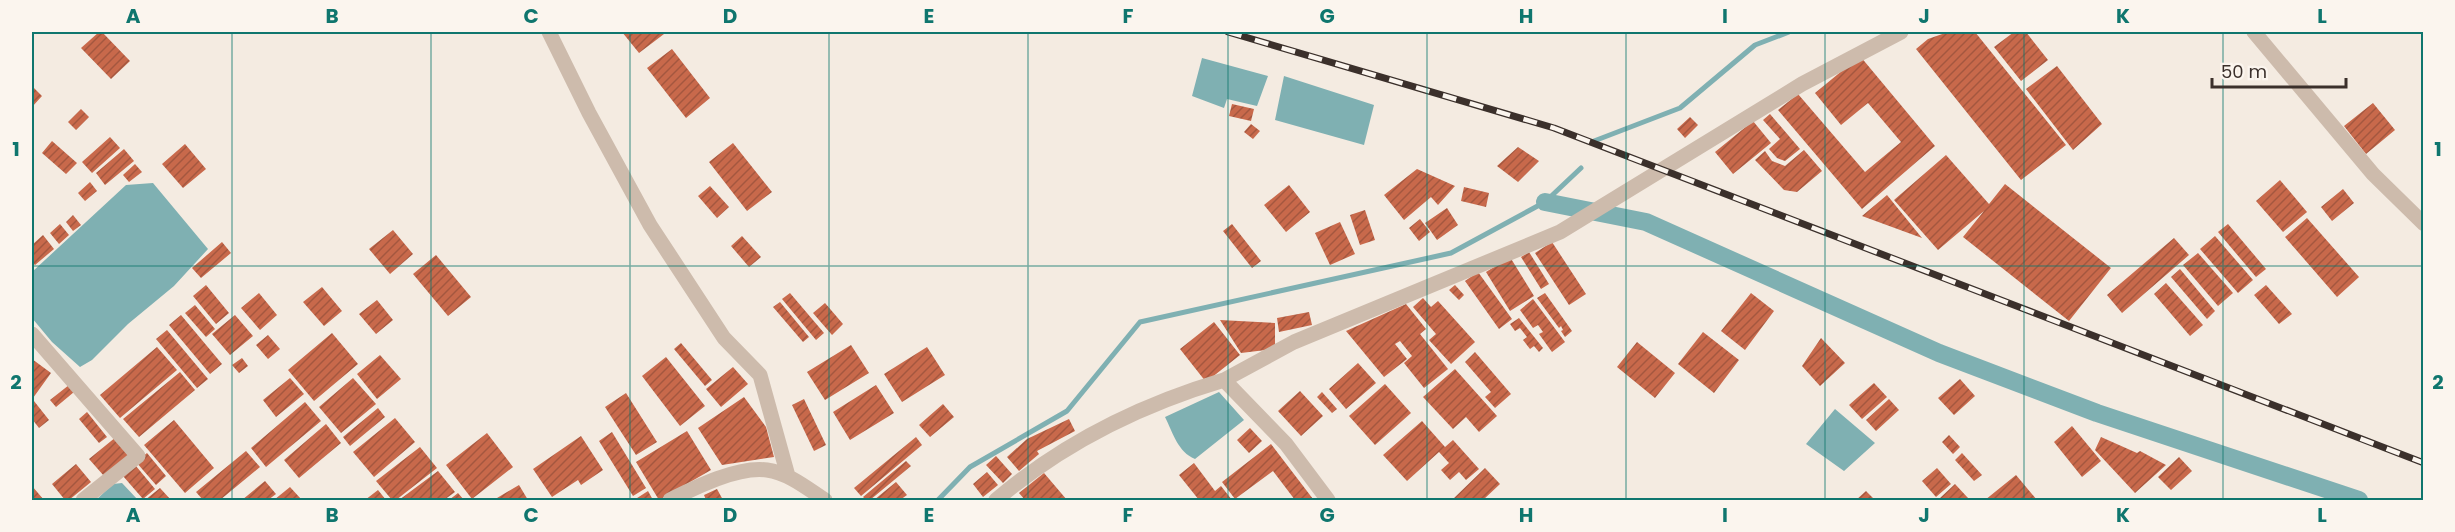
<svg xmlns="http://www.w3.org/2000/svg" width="2455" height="532" viewBox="0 0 2455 532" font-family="Poppins,sans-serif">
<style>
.water{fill:#7fb0b2}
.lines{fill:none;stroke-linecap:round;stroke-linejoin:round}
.stream{stroke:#7fb0b2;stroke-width:5}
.canal{stroke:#7fb0b2;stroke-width:18}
.building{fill:url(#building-hatch)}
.minor{stroke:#cdbbac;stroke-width:15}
.rail-casing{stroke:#3b302b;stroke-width:7}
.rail{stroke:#fbf5ee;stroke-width:4.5;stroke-dasharray:14;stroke-linecap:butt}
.grid{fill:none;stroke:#0f766e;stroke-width:1.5;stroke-opacity:0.55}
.neatline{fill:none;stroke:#0f766e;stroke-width:2}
.grid-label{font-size:20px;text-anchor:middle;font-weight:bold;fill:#0f766e}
</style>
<defs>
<pattern id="building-hatch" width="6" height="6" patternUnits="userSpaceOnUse" patternTransform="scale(1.5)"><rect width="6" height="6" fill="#c8694b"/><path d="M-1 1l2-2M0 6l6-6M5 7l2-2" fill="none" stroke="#a4573f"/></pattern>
</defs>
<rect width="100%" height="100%" fill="#f4ebe1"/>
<path class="water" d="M1202 58 1268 76 1257 106 1227 99 1224 108 1192 96Z
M1284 76 1374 105 1364 145 1275 120Z
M153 183 208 249 174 286 128 324 92 360 80 367 52 342 32 318V272L126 185Z
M1219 392 1244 420 1195 459C1178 452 1173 433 1165 417Z
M1835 409 1875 443 1844 471 1806 444Z
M122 483 138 500H96L113 484Z"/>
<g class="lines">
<path class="stream" d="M1594 141 1680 108 1755 45 1789 32
M938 500 970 467 1067 411 1140 322 1451 253 1545 202 1581 168"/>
<path class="canal" d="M1545 202 1646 222 1939 353 2097 413 2359 500"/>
</g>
<path class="building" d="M99 32H102L130 61 111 79 81 48Z
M622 32H662L664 34 639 53Z
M1948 32H1975L2066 145 2021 180 1916 49 1928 39Z
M2014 32H2026L2048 60 2021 81 1994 47Z
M672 49 710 98 686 118 647 68Z
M1860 56 1935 146 1862 209 1778 110 1798 94 1865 172 1901 142 1868 103 1841 125 1815 93Z
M2057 66 2102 124 2073 150 2026 89Z
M32 86 42 96 32 107Z
M2373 103 2395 130 2366 154 2344 126Z
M1232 104 1254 109 1251 121 1229 116Z
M81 109 89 117 76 130 68 122Z
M1770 114 1800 149 1785 161 1777 158 1769 149 1780 139 1763 120Z
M1690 117 1698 125 1685 138 1677 129Z
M1753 121 1771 143 1733 174 1715 152Z
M1251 124 1260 131 1253 139 1244 132Z
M110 137 120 148 92 173 82 162Z
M52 141 77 163 66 174 42 153Z
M733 143 772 192 747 211 709 162Z
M185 144 206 169 183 188 162 164Z
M1518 147 1539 161 1518 182 1497 166Z
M124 149 134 161 105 185 96 173Z
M1804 150 1822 171 1797 192 1784 190 1755 160 1765 151 1772 161 1785 166Z
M1946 155 1989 204 2005 184 2111 268 2069 321 1963 237 1984 211 1938 250 1894 200Z
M135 164 142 172 129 182 123 175Z
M1417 169 1455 186 1438 205 1431 197 1404 220 1384 195Z
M2280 180 2307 212 2283 232 2256 201Z
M90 182 97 191 85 201 78 193Z
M1289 185 1310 212 1286 232 1264 205Z
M710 186 729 207 717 218 698 196Z
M1464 187 1489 193 1486 207 1461 201Z
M2343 189 2354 203 2332 221 2321 207Z
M1887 195 1922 238 1862 216Z
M1447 208 1458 225 1437 240 1425 223Z
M1365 210 1375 240 1360 245 1350 215Z
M73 215 81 225 73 231 66 222Z
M2307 218 2359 277 2337 297 2285 237Z
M1420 219 1430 232 1419 241 1409 228Z
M1340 222 1355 254 1330 265 1315 233Z
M60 224 69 235 59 244 50 233Z
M1232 224 1261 261 1252 268 1223 231Z
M2228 224 2266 269 2256 277 2218 232Z
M393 230 413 254 390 274 369 249Z
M43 235 54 249 35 265 32 262V245Z
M742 236 761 257 749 267 731 246Z
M2215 236 2253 280 2238 293 2200 249Z
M2174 238 2189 255 2122 313 2107 295Z
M222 242 231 253 201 278 192 268Z
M1552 242 1586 294 1569 305 1535 253Z
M1529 252 1549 284 1541 289 1521 257Z
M2198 253 2233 293 2218 306 2183 265Z
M436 255 471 297 448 316 413 274Z
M1510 257 1534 296 1510 311 1486 272Z
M2180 269 2215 311 2207 319 2171 277Z
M1478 272 1512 319 1499 329 1465 281Z
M2166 283 2203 325 2190 336 2154 294Z
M206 285 229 313 216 324 193 296Z
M1455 285 1464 295 1459 300 1449 290Z
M2266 285 2292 314 2279 324 2254 295Z
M322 287 342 311 324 326 303 302Z
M259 293 277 315 260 330 241 308Z
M790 293 824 333 816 340 782 299Z
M1545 293 1572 331 1565 337 1561 331 1563 330 1561 326 1559 328 1537 298Z
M1751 293 1774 311 1745 350 1721 331Z
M1423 298 1431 307 1438 301 1475 342 1451 364 1429 340 1436 334 1413 307Z
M1533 299 1565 342 1552 352 1539 334 1543 332 1538 325 1533 328 1520 310Z
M377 300 393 320 376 334 359 314Z
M780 302 809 337 803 342 773 307Z
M825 303 843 324 832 335 813 313Z
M1406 304 1426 329 1420 334 1448 369 1424 388 1404 363 1412 356 1400 341 1395 344 1407 359 1384 377 1346 331Z
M195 305 215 329 206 337 185 313Z
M1309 312 1312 325 1279 332 1277 318Z
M181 315 222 364 210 374 169 325Z
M235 315 253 336 230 355 212 334Z
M1519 318 1543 348 1539 352 1534 346 1530 349 1523 340 1527 337 1520 328 1515 331 1510 324Z
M1220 320 1275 323V349L1241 353Z
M1214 322 1240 355 1206 382 1180 349Z
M167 330 208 379 197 388 156 339Z
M1703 332 1739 360 1714 393 1678 364Z
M332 333 358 364 314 401 288 370Z
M268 335 280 349 268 359 256 345Z
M1821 338 1845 363 1820 386 1802 366Z
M1637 342 1675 373 1655 398 1617 367Z
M681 343 712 380 705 386 674 349Z
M851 345 869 373 825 400 807 372Z
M157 347 177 370 120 418 100 395Z
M927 347 945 375 902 402 884 374Z
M1475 352 1511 394 1495 408 1485 397 1491 392 1465 362Z
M380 355 401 379 377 399 357 374Z
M666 357 705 406 680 426 642 376Z
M242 358 248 366 239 373 232 365Z
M32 359 51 373 33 398 32 396Z
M1358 363 1376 383 1346 409 1329 389Z
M733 367 748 384 721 407 706 389Z
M1455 369 1497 416 1479 432 1466 417 1453 429 1423 397Z
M180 372 195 390 139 437 123 419Z
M290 378 304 394 276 417 263 400Z
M353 378 376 404 341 433 319 407Z
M1960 379 1975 396 1954 415 1938 398Z
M1874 383 1887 397 1862 419 1849 405Z
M1385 384 1411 413 1375 445 1349 416Z
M69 385 74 392 56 407 50 400Z
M876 385 894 413 850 440 833 412Z
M1300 391 1323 416 1301 436 1278 411Z
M1322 392 1337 409 1332 413 1317 397Z
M626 393 657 442 636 455 605 407Z
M744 397 766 427 774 457 722 465 698 428Z
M804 399 826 445 814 451 792 405Z
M1889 399 1899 410 1876 431 1866 420Z
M34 401 49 420 39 428 32 419V403Z
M305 402 321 421 266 467 251 448Z
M943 404 954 417 930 437 919 425Z
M378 408 385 417 350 446 343 437Z
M87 412 107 437 99 443 79 419Z
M395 418 415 442 374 477 353 452Z
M1069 419 1075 431 1037 451 1039 454 1019 471 1007 457 1027 439Z
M174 420 214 468 185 493 144 445Z
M1422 421 1445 447 1453 440 1479 469 1466 480 1459 472 1450 480 1441 470 1449 463 1439 452 1407 481 1383 455Z
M326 424 341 443 299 478 284 460Z
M2072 426 2101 461 2082 477 2054 442Z
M1250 428 1262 441 1249 453 1237 440Z
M687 431 711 470 659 500 636 462Z
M612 432 646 488 633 496 599 441Z
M487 433 513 467 472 499 446 465Z
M1949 435 1960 447 1953 454 1942 442Z
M581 436 603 470 581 485 578 480 552 497 533 469Z
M116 437 130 454 104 476 89 459Z
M916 437 922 445 861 496 854 488Z
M2101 437 2137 453 2140 451 2166 465 2135 493 2095 450Z
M1271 444 1313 499 1311 500H1295L1273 471 1235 499 1222 482Z
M420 447 437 468 396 500H392L376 481Z
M246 451 260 467 220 500H203L196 492Z
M147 453 166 476 156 485 136 462Z
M1962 453 1982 475 1974 481 1955 460Z
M996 456 1012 474 1003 483 986 465Z
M2179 457 2192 471 2171 490 2158 477Z
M906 461 911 466 870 500H866L863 497Z
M1194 463 1215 491 1221 486 1232 500H1199L1179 475Z
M76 464 91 482 69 500H65L52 484Z
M136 466 155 489 143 499 123 476Z
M1485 468 1500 484 1483 500H1452Z
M1937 468 1951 484 1936 497 1922 481Z
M438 471 455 492 444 500H399Z
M987 472 998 485 983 497 973 484Z
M1044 473 1067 500H1025L1019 493Z
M2016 475 2037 500H1985Z
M265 481 276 494 268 500H242Z
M896 482 907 495 900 500H874Z
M1955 484 1968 498 1965 500H1942L1940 498Z
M519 485 528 500H498L497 498Z
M32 486 44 500H32Z
M290 487 301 499 298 500H274Z
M160 488 171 500H145Z
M717 489 723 500H706L704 495Z
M378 490 386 500H365Z
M648 491 653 500H634Z
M1866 491 1875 500H1856Z
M458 493 464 500H449Z"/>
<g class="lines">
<path class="minor" d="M549 32 589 113 650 225 724 338 760 375 788 476
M2254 32 2373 174 2424 224
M32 334 138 456 83 500
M1224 380 1294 342 1560 232 1802 84 1901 32
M670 500C696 487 738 466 767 470 789 473 808 489 825 500
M996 500C1063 443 1140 405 1224 380L1286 444 1328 500"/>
<g class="rail-casing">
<path id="rail" d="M1228 32 1554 128 2424 463"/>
</g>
<use href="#rail" class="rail"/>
</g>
<path class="grid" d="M232 32V500M431 32V500M630 32V500M829 32V500M1028 32V500M1228 32V500M1427 32V500M1626 32V500M1825 32V500M2024 32V500M2223 32V500M32 266H2424"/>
<rect width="2455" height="532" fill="none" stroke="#fbf5ee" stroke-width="66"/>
<path d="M2212 78v9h134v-9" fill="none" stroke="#3b302b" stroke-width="3"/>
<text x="2221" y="78" font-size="18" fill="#3b302b" stroke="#fbf5ee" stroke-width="4.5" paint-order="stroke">50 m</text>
<rect x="33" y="33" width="2389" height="466" class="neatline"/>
<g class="grid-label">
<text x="133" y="23">A</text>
<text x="332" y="23">B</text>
<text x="531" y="23">C</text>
<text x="730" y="23">D</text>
<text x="929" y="23">E</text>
<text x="1128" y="23">F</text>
<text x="1327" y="23">G</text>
<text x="1526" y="23">H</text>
<text x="1725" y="23">I</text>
<text x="1924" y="23">J</text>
<text x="2123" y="23">K</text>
<text x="2322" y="23">L</text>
<text x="16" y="156">1</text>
<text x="2438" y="156">1</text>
<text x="16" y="389">2</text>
<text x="2438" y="389">2</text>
<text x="133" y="522">A</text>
<text x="332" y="522">B</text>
<text x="531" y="522">C</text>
<text x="730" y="522">D</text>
<text x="929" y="522">E</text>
<text x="1128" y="522">F</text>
<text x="1327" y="522">G</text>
<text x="1526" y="522">H</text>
<text x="1725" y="522">I</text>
<text x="1924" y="522">J</text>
<text x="2123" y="522">K</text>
<text x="2322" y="522">L</text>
</g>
</svg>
